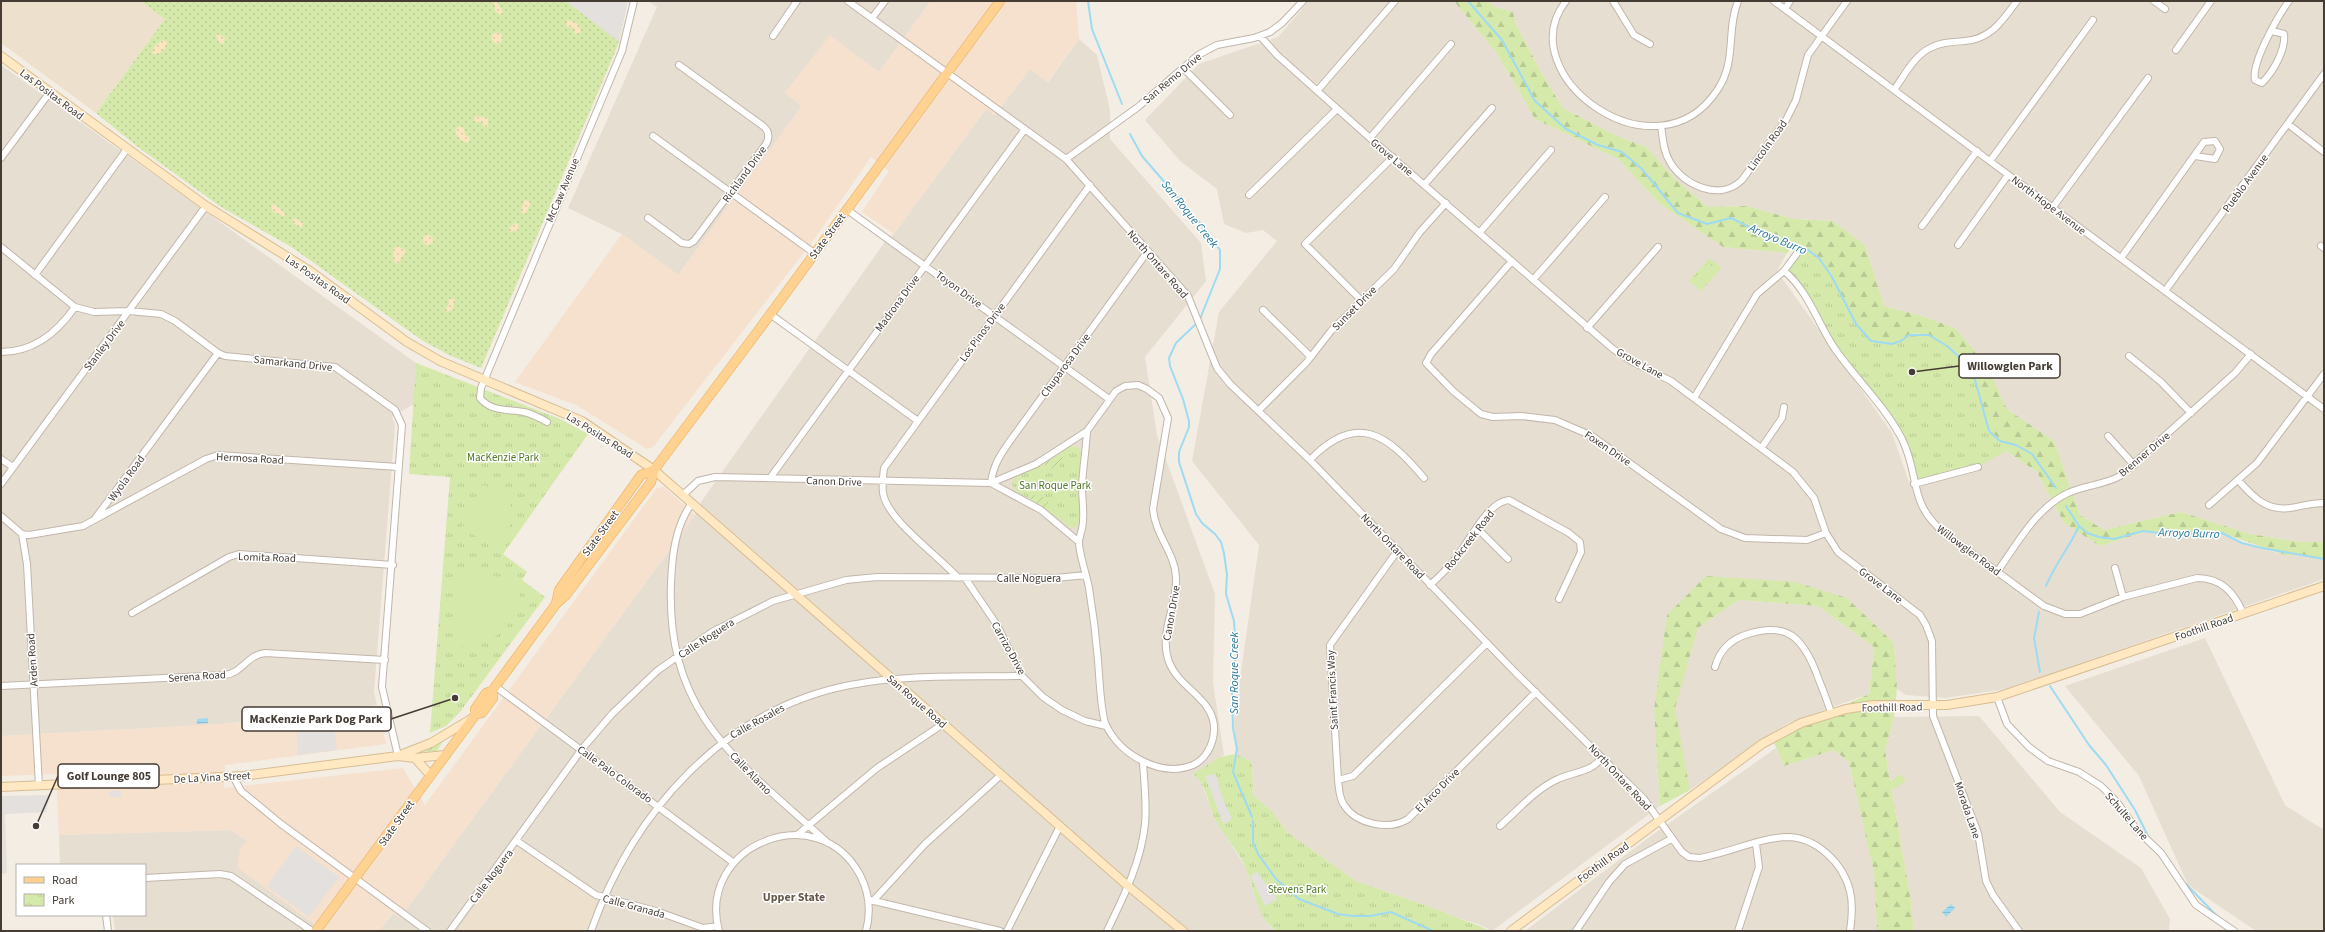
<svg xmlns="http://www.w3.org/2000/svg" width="2325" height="932" viewBox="0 0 2325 932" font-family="'Source Sans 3',sans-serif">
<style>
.residential{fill:#e7ded2}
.commercial{fill:#f6e0ce}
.education{fill:#ede0cd}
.grass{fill:url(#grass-dots)}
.forest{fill:url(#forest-firs)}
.sand{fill:url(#sand-dots)}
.park{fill:url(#park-tufts)}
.garden{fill:url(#garden-furrows)}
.pitch{fill:#d5e9ab}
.parking{fill:#e3e0dd}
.water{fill:url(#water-rules)}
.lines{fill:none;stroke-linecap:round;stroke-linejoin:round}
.stream{stroke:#9edbf2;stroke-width:2}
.street-casing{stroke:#c1b6aa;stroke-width:8}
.secondary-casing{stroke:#d8bd94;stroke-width:10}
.primary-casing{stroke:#e7ac5e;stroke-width:10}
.street{stroke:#fff;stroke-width:6}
.secondary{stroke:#ffe8c2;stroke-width:8}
.primary{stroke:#ffd291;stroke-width:9}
.labels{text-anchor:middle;stroke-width:3;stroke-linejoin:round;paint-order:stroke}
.street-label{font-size:11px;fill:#453c34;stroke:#fff}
.park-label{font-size:11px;fill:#507925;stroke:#fff}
.water-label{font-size:12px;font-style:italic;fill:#267a9c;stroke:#fff}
.neighbourhood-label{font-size:12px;font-weight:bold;fill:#68594b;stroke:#fff}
.leader{fill:none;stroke:#453c34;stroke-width:1.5}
.callout-dot{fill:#453c34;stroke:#fff;stroke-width:1.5}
.callout{fill:#fff;stroke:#453c34;stroke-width:1.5}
.callout-label{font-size:12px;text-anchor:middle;font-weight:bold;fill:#453c34}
</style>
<defs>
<pattern id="grass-dots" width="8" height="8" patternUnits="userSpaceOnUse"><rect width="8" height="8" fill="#d5e9ab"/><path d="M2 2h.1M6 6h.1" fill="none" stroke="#b8c994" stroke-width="1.8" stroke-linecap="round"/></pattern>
<pattern id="forest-firs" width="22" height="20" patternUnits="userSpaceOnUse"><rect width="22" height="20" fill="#d5e9ab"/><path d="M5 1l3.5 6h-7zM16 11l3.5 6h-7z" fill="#b8c994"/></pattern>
<pattern id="sand-dots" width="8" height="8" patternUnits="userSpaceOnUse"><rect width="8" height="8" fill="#f9e5be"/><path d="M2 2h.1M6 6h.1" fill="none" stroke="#d7c5a4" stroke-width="1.8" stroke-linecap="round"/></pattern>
<pattern id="park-tufts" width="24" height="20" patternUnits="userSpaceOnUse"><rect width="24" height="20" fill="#d5e9ab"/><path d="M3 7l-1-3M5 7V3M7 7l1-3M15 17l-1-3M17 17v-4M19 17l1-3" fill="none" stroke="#b8c994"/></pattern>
<pattern id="garden-furrows" width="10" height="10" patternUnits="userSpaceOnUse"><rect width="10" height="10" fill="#d5e9ab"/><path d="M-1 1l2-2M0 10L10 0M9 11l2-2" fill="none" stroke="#b8c994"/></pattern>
<pattern id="water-rules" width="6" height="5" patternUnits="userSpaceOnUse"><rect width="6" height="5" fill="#9edbf2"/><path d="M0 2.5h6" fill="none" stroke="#89bdd0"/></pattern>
</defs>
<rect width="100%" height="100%" fill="#f3ede4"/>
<path class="residential" d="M648 1H931L879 72 830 36 785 93 802 106 678 275 622 234 568 208 657 7Z
M1309 1H1454L1497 54 1535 119 1618 159 1660 204 1723 247 1787 253 1777 271 1892 433 1909 482 1982 435 2037 472 2064 523 2100 546 2145 532 2222 533 2242 543 2285 555H2306L2324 559V579L2006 689 1945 698 1906 695 1897 689 1894 643 1847 598 1706 576 1654 710 1660 806 1492 931 1478 924 1454 917 1444 912 1356 881 1287 832 1273 812 1253 795 1252 762 1236 754 1234 721 1259 545 1192 461 1219 312 1277 241 1263 230 1246 233 1224 224 1217 189 1180 161 1145 120 1199 64 1278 37Z
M1488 1H2324V542H2300L2250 534 2181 512 2104 530 2080 515 2054 441 2007 409 1985 362 1955 328 1922 316 1884 306 1865 245 1833 221 1794 219 1747 206 1708 207 1677 181 1646 147 1615 135 1563 108 1542 74 1516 24 1513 12 1495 7Z
M1079 39 1097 55 1110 110V139L1201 243 1206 281 1145 357 1157 435 1215 594 1213 683 1224 755 1193 774 1200 779 1215 819 1246 868 1256 899 1269 926 1276 931H379L393 913 400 918 695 515 701 502 884 243 894 234 986 109 995 115 1030 69 1048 82Z
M1 65 416 363 414 404 392 417 395 425 374 692 377 705 224 724 1 736Z
M1739 600 1818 606 1874 647 1869 694 1788 723 1690 790 1674 708 1698 628Z
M2205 638 2285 805 2324 830V931H2256L2188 885 2139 776 2065 686Z
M1979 716 2060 812 2141 868 2170 919 2169 931H1914L1911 902 1885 750 1894 717Z
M1776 748 1784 766 1834 750 1849 762 1874 873 1877 931H1525L1648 838Z
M231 830 247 841 237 867 324 931H115L113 915H145V865H60L59 835Z"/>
<path class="commercial" d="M931 1H1076L1079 39 1047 82 1030 69 995 115 986 109 894 234 862 212 889 171 871 157 815 238 653 447 647 449 576 405 515 382 622 234 678 275 802 106 785 93 830 35 879 72Z
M664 487 695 515 400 918 392 913 379 931H324L237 867 240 849 247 841 231 830 59 835 56 774 1 776V736L224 724 378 708 386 744 225 765 224 788 403 768 425 805 657 488Z"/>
<path class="education" d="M1 1H141L165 19 96 113 1 43Z
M516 846 597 901 587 931H458Z"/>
<path class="grass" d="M141 1H628L618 45 481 368 451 356 423 341 290 246 221 207 138 147 96 113 165 19Z"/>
<path class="forest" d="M1454 1H1488L1495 7 1513 12 1516 24 1542 74 1563 108 1615 135 1646 147 1677 181 1708 207 1747 206 1794 219 1833 221 1865 245 1884 306 1922 316 1955 328 1985 362 2007 409 2054 441 2080 515 2104 530 2181 512 2250 534 2300 542H2324V559L2306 555H2285L2222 533 2145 532 2100 546 2064 523 2037 472 2006 451 2015 445C1968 431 1989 397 1967 365 1958 351 1926 327 1908 335 1906 336 1904 339 1901 341 1894 345 1879 345 1871 341 1868 339 1864 333 1861 330 1843 309 1834 260 1807 250 1803 249 1797 248 1792 248L1787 253 1723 247 1660 204 1618 159 1535 119 1497 54Z
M1706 576 1795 582 1847 598 1894 643 1897 689 1894 717 1885 750 1911 902 1914 931H1877L1874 873 1849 762 1834 750 1784 766 1772 738 1869 694 1874 647 1818 606 1739 600 1698 628 1675 708 1690 790 1660 806 1654 710 1667 615Z"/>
<path class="sand" d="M494 2H497L502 10V16L495 11Z
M568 20 577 23 581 30 579 34H575L574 28 567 27 566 22Z
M491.5 38a5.5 5.5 0 1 1 11 0a5.5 5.5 0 1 1-11 0Z
M218 34 225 38 224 44 219 43 216 35Z
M162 40 167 42 165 48 159 54H152L154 47Z
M476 116 488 118V127H484L482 122H475L474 119Z
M459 126 464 128 465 135 470 137 469 142C463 144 456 137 455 130Z
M527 200 531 203 527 212 524 214 521 212 524 201Z
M274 204 284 212 285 217 272 211 271 206Z
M295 218 303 223 302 228 293 223V220Z
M515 223 518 224 519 230 510 232 509 228Z
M423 240a5 5 0 1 1 10 0a5 5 0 1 1-10 0Z
M399 246 406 251 398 264 394 261 393 249Z
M451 298 455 300 452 310 447 312 445 310 449 304 448 300Z"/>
<path class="park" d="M1792 248C1797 248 1803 249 1807 250 1834 260 1845 311 1863 331 1865 334 1868 339 1871 341 1877 345 1893 345 1900 341 1903 340 1906 335 1910 335 1931 330 1953 348 1966 364 1992 393 1964 431 2016 445L1978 467 1914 484 1901 438 1836 350 1810 304 1784 271 1798 252Z
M1710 258 1722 268 1701 291 1689 281Z
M416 363 560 419 588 434 503 554 527 572 522 580 545 597 460 712 446 726 430 733 450 477 409 474Z
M1070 446 1078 447C1085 455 1078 476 1078 487 1077 498 1084 517 1076 527L1071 528 1039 504 1016 492 1012 484 1016 477 1043 465Z
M1236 754 1252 762 1253 795 1273 812 1287 832 1356 881 1444 912C1458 920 1475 922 1489 931H1276C1257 918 1255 889 1246 869 1239 850 1222 835 1214 817 1208 802 1206 783 1193 774L1220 757Z"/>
<path class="garden" d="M1061 453 1063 458 1059 468 1052 469 1044 464Z
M1037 494 1048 500 1049 511 1030 498Z
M443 741 437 751 418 752 443 740Z"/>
<path class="pitch" d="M1708 263 1716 270 1702 286 1694 279Z
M481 485C521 492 516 521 499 548L462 529Z
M460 570 518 580 521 582C518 624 499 645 456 647L453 634V575Z
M1900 774 1906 781 1894 790 1889 783Z"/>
<path class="parking" d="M566 1H628L619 42Z
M376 712 377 723 334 729 337 750 298 755 296 718Z
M1216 774 1222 797 1232 819 1223 824 1205 776Z
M110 791H121V797H110Z
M50 795 46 812 5 814 7 873 1 874V796Z
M296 846 339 877 309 917 267 886Z
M1257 872 1277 899 1265 906 1251 878 1252 874Z"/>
<path class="water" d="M208 718V723L197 724V719Z
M1951 904 1955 908 1946 917 1942 912Z"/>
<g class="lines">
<path class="stream" d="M1088 1 1092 29 1122 104
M1468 1 1502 40 1535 101 1566 129 1598 145 1622 152 1642 169 1678 213 1707 224 1731 218 1792 248 1808 250 1819 258 1832 277 1856 324 1871 341 1892 344 1901 341 1909 335H1929L1947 346 1967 364 1975 380 1989 431 2000 441 2016 445 2032 454 2056 488
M1130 134 1142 156 1199 222 1220 250V269L1200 319
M1197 323 1176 343 1169 358 1170 366 1183 399 1189 421V427L1179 452V462L1196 514 1202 523 1215 534 1221 542 1224 553 1227 575 1226 594 1234 621 1236 654 1232 686 1233 728 1237 749 1233 772 1252 817
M2066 506 2079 526 2087 533 2099 537 2114 539 2143 531 2168 534 2222 533 2242 543 2262 548 2324 559
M2046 586C2055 564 2069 548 2079 526
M2039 612 2034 638 2040 672
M2050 686 2089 745 2106 765 2135 810 2149 838
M1253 821V842L1258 854 1276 879 1299 899 1338 914 1353 916H1370L1391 912 1433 931
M2186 884 2218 917"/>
<g class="street-casing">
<path id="street" d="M848 1 1066 159 1188 296 1217 368 1230 384 1310 460 1516 673 1644 799 1682 852 1689 857 1700 858C1728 853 1759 838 1787 837 1816 837 1843 863 1850 891 1853 904 1852 918 1850 931
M1566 1C1508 75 1657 184 1718 89 1737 60 1726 31 1738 1
M1613 1 1634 35 1650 44
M1774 1 2324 409
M2154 1 2165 9
M1785 9 1790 1
M872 18 885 1
M2272 31 2284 34C2286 50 2273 72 2262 83L2255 80C2251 63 2278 16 2289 1
M773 36 797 1
M1260 36 1277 55 1370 138 1613 349 1633 362 1671 381 1793 472 1814 498 1826 533 1838 552 1920 615 1926 625 1932 641 1933 716 1978 833 1986 881 1993 895 2019 931
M2176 50 2211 1
M1183 68 1230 115
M1894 90C1904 76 1914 56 1930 48 1941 42 1953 42 1965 41 1991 39 2003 20 2017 1
M1317 91 1395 1
M2288 124 2324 152
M1661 126C1663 138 1663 151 1670 162 1683 185 1720 202 1742 180L1786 120 1796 100 1808 55 1847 1
M653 136 814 253
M1370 138 1451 44
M1 158 50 92
M1066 159 1138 107 1198 55 1217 45 1254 38 1270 32 1282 23 1303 1
M1990 161 2093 20
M1424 185 1492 108
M1249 195 1337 109
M2053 207 2148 78
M846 209 1109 399
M648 218 682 243 689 244 694 241 766 144C770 137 769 131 763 126L679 65
M1922 226 1977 151
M1480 232 1551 150
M1958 245 2008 175
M2321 246 2324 248
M1 247 75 307 94 312 129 311 161 314 175 321 218 353 225 356 335 367 395 410 402 425 382 687 398 756
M2121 258 2204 142 2215 141 2220 149 2215 159 2195 156
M1512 261 1431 354 1426 363 1453 391 1481 414 1493 417 1521 416 1555 420 1592 436 1721 529 1745 538 1807 540 1826 533
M1784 271C1808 290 1818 324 1835 349 1856 379 1885 406 1902 439 1921 478 1907 504 1947 535L2044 606 2065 614H2080L2123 597 2197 578C2221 578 2234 592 2243 613
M35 275 127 149
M1533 280 1605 197
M2165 291 2324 74
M1362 301 1305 244 1393 157
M1263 310 1311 357
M770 314 918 421
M1587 328 1658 247
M1 352C33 352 57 333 75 307
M2129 356 2161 382 2191 413
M1694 398 1757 294 1784 271 1798 252
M1259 410 1306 363 1331 331 1394 269 1420 232 1446 203
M547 422C540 418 532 414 524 412 508 409 491 412 480 398L481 388 622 51 634 1
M2108 436 2134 465
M1762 447 1782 418 1784 407
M1 459 13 467
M1310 460C1357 411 1388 435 1424 478
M770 478 1025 129
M2238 480C2253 497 2266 511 2290 508 2302 506 2312 503 2324 503
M1 484 206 206
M1914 484 1978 467
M683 495 698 481 715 477 991 483 1036 464 1087 431 1116 391 1125 386 1138 385 1147 389 1159 398 1168 418 1153 509C1155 535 1175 553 1176 577 1178 606 1158 632 1169 662 1179 689 1216 699 1214 731 1213 745 1206 759 1193 765 1161 778 1120 755 1106 725 1101 716 1099 673 1098 660 1096 636 1093 612 1089 588 1087 577 1078 550 1079 541 1080 534 1083 528 1083 521 1084 509 1082 498 1082 486 1083 467 1086 449 1087 431
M692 503C675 526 672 556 671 584 666 717 741 763 828 843
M2209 505 2257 463 2324 374
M1 516 22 534 29 535 83 526 94 520 218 353
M94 520 206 459 218 455 398 467
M1477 528 1508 559
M22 534 27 564 39 786
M1079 542 1041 510 991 483C993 466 1000 455 1010 441L1148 251
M1398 550 1330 645 1338 780C1339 788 1339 798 1344 805 1356 824 1389 831 1408 819L1536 692
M2115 568 2123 597
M1997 572C2017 544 2036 508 2068 493 2085 485 2104 485 2120 476L2235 373 2251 354
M958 578C939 556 887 520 883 493 882 485 883 476 884 468L1090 185
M965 578 997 625 1022 676 1043 697 1062 710 1085 721 1106 726
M1430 585C1439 577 1448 568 1456 558 1469 542 1487 502 1509 500L1569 533 1580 542 1581 552 1559 599
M132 613 229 557 239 554 393 565
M1715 667C1720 649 1731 639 1748 634 1787 622 1802 637 1816 672 1821 686 1827 699 1831 713
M1 686 225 675C242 673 247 655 265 653L385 660
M496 687 734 863
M1997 697 2007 724 2029 747 2048 761 2079 772 2101 786 2117 802 2136 829 2161 853 2196 905 2234 931
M233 776 241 791 281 824 427 931
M1338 780 1353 776 1487 643
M1500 826C1518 810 1537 788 1558 779 1573 772 1593 772 1602 757
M797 835 877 768 943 724
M517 841 596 895 656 911 703 928 718 926
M145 878 220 874 231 876 312 931
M870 900 1000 931
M873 901 925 844 1001 775
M106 915 108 931
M450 931 582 749 612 714 657 671 712 632 773 601 846 580 877 577 1056 578 1086 575
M591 931C633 812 723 710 850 685 906 674 966 677 1022 676
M719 931C696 845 818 796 860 875 869 892 871 912 866 931
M1007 931 1060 826
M1107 931C1124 896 1141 862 1145 824 1147 803 1144 782 1143 762
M1576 931 1609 882 1625 864 1671 839
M1738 931 1759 867 1756 844"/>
</g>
<g class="secondary-casing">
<path id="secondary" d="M1 56 206 206 310 271 407 342 440 361 582 421 654 470 1128 886 1183 931
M398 756 415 758 445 755
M415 758 430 775
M1 787 243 776 398 756 431 743 471 719
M1511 931 1762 744 1801 723 1846 709 1874 705H1947L1997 697 2324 586"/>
</g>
<g class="primary-casing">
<path id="primary" d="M556 604 559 590 641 475 654 470
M476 714 475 709 486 693 492 691 556 604 566 595 651 482 654 470 755 335 1000 1
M316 931 476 714 482 713 493 698 492 691"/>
</g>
<use href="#street" class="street"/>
<use href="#secondary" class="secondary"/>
<use href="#primary" class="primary"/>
</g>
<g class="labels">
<g class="street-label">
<text transform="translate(1172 78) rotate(-40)" y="4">San Remo Drive</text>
<text transform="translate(52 94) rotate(37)" y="4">Las Positas Road</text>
<text transform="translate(1767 145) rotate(-54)" y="4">Lincoln Road</text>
<text transform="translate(1392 157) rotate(40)" y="4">Grove Lane</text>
<text transform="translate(744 174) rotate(-54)" y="4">Richland Drive</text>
<text transform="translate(2245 183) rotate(-54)" y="4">Pueblo Avenue</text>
<text transform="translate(562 190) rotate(-67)" y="4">McCaw Avenue</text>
<text transform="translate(2049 205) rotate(37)" y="4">North Hope Avenue</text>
<text transform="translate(827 236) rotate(-54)" y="4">State Street</text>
<text transform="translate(1158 264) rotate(49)" y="4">North Ontare Road</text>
<text transform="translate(318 279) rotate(35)" y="4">Las Positas Road</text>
<text transform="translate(959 289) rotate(36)" y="4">Toyon Drive</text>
<text transform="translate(897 303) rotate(-54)" y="4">Madrona Drive</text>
<text transform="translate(1354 308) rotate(-45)" y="4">Sunset Drive</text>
<text transform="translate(982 332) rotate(-54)" y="4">Los Pinos Drive</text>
<text transform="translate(104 345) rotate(-53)" y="4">Stanley Drive</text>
<text transform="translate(293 363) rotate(6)" y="4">Samarkand Drive</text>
<text transform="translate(1640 363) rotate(29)" y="4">Grove Lane</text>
<text transform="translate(1065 365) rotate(-54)" y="4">Chuparosa Drive</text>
<text transform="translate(600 435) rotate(32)" y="4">Las Positas Road</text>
<text transform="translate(1608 448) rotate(34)" y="4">Foxen Drive</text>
<text transform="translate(2144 454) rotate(-40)" y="4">Brenner Drive</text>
<text transform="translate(250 458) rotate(3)" y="4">Hermosa Road</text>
<text transform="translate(126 478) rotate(-54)" y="4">Wyola Road</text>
<text transform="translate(834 481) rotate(2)" y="4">Canon Drive</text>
<text transform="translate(600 533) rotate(-54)" y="4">State Street</text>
<text transform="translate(1469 540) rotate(-52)" y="4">Rockcreek Road</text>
<text transform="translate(1393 546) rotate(46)" y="4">North Ontare Road</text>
<text transform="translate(1969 550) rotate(37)" y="4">Willowglen Road</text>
<text transform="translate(267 557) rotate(2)" y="4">Lomita Road</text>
<text x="1029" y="582">Calle Noguera</text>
<text transform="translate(1881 585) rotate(37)" y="4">Grove Lane</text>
<text transform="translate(1171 613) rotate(-80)" y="4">Canon Drive</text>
<text transform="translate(2204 627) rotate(-19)" y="4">Foothill Road</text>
<text transform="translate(706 638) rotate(-33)" y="4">Calle Noguera</text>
<text transform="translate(1009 648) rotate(61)" y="4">Carrizo Drive</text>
<text transform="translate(32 660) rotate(-94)" y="4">Arden Road</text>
<text transform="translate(197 676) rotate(-4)" y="4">Serena Road</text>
<text transform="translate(1332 690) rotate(-93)" y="4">Saint Francis Way</text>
<text transform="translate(917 701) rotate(41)" y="4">San Roque Road</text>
<text transform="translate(1892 707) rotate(-1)" y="4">Foothill Road</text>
<text transform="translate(757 721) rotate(-29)" y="4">Calle Rosales</text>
<text transform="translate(751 773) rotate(46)" y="4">Calle Alamo</text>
<text transform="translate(615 774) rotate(36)" y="4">Calle Palo Colorado</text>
<text transform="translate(212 777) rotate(-3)" y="4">De La Vina Street</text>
<text transform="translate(1620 777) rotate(47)" y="4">North Ontare Road</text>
<text transform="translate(1437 790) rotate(-45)" y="4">El Arco Drive</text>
<text transform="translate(1968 810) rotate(71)" y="4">Morada Lane</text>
<text transform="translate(2127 816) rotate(49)" y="4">Schulte Lane</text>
<text transform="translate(396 823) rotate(-55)" y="4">State Street</text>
<text transform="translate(1603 862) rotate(-36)" y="4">Foothill Road</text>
<text transform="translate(491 876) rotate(-53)" y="4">Calle Noguera</text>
<text transform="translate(634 906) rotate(15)" y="4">Calle Granada</text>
</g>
<g class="park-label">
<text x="503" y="461">MacKenzie Park</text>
<text x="1055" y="489">San Roque Park</text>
<text x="1297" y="893">Stevens Park</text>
</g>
<g class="water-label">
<text transform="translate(1190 214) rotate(51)" y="4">San Roque Creek</text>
<text transform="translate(1778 239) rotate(23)" y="4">Arroyo Burro</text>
<text transform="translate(2189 533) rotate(2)" y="4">Arroyo Burro</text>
<text transform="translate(1234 673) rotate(-90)" y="4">San Roque Creek</text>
</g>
<g class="neighbourhood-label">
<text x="794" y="901">Upper State</text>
</g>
</g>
<path class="leader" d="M1912 372L1959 366M455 698L391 719M36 826L58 776"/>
<g class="callout-dot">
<circle cx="1912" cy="372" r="4"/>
<circle cx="455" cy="698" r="4"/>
<circle cx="36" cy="826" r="4"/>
</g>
<g class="callout">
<rect x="1959" y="354" width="101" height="24" rx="4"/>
<rect x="242" y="707" width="149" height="24" rx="4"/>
<rect x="58" y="764" width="101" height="24" rx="4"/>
</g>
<g class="callout-label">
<text x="2010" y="370">Willowglen Park</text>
<text x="316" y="723">MacKenzie Park Dog Park</text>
<text x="109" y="780">Golf Lounge 805</text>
</g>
<rect width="2325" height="932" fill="none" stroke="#453c34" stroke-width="4"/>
<rect x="16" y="864" width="130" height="52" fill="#ffffff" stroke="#b5b1ae"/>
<rect x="24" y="877" width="20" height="6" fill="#ffd291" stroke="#b5b1ae"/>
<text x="52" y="884" font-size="12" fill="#453c34">Road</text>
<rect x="24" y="894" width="20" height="12" fill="url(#park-tufts)" stroke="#b5b1ae"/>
<text x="52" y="904" font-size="12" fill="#453c34">Park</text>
</svg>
